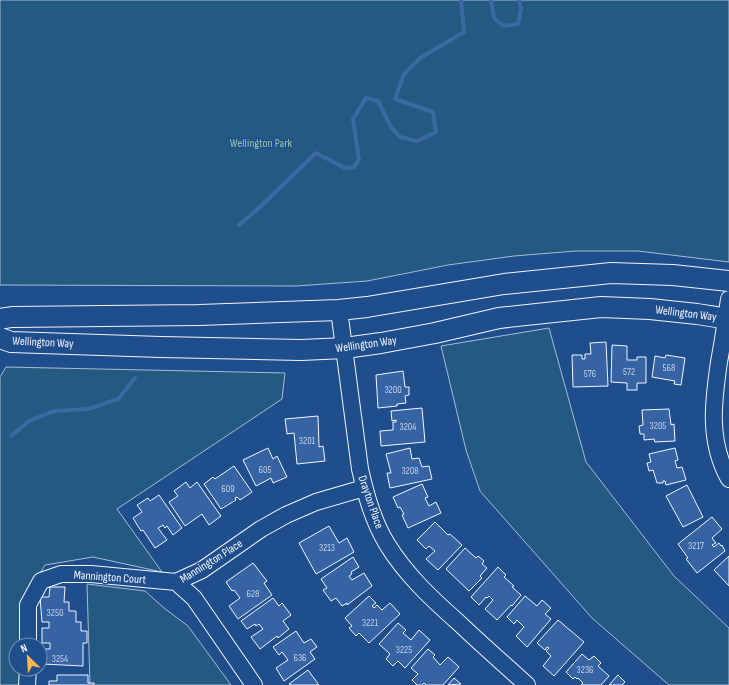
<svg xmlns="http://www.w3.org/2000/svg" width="729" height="685" viewBox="0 0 729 685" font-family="'Sofia Sans Condensed',sans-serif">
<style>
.green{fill:#245a82;stroke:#a8bbd7}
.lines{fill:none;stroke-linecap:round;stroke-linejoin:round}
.stream{stroke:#3b69a3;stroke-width:4}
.building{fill:#3563a3;stroke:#f2f6ff}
.minor-casing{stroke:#f2f6ff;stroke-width:18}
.major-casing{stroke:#f2f6ff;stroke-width:22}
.minor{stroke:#1f4e8c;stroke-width:16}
.major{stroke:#1f4e8c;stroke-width:20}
.labels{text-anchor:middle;stroke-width:3;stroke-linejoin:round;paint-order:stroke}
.number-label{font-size:10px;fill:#c3d1e8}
.park-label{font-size:12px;fill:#97c8a6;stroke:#1f4e8c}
.street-label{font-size:12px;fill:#f2f6ff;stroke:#1f4e8c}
</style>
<rect width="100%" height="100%" fill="#1f4e8c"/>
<path class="green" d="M0 0H729V262L638 251H576L514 256 448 265 367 281 296 286 0 285Z
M549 328 586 462 674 576 729 628V685H669L592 618 480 491 466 450 441 346Z
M6 367 285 373 282 399 117 509 162 572 93 557 45 565 25 598 23 645H16V669H23L22 685H0V377Z
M87 584 145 591 164 608 188 626 231 685H90Z"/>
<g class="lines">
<path class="stream" d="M491 0 494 18 504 26 518 24 521 9 519 0
M239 225 261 206 316 153 345 168 354 167 359 160 353 119 366 98 378 101 391 127 400 137 417 141 436 132 433 112 395 99 404 74 420 58 464 32 461 0
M11 436 29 421 46 414 55 411 88 409 118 399 135 378"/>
</g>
<path class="building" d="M606 342 608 386 573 387 572 355H582V359H585V354H591L590 343Z
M612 345 627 346V360H637V357H646V383H637V390H627V383L611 382Z
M666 355 685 358 681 385 674 384 675 381 652 377 655 356 665 358Z
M403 371 405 387H409V395L405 396 406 403 397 404V406L378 408 376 375Z
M422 408 425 442 381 446 380 431 393 430V422H396V420L392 421 391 411Z
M669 409 671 425 674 424 675 441 655 442 654 439 644 440V434H640L639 426 643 425 642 410Z
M318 416 319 447 323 446 325 461 297 464 294 433 287 434 285 419Z
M268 448 273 459 277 456 287 477 273 483 271 478 256 486 243 460Z
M410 448 412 459 419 458 422 467 429 466 432 479 390 488 387 473H391L386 454Z
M675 448 678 460 675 461 677 468 682 467 686 480 666 485 665 481H663V483H657L653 470 649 471 647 463 651 462 649 454Z
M234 466 252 492 240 500 237 497 235 498 236 500 221 509 204 484 213 477 215 479Z
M186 482 190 488 197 482 221 516 209 525 202 514 185 526 169 502 178 496 174 491Z
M422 484 428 497 425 498 429 506 436 502 441 513 408 528 402 515 404 514 400 507 398 508 393 497Z
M687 485 703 517 683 527 666 496Z
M159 495 182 528 173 535 167 526 165 528 163 525 158 528 167 540 155 548 143 530 141 531 133 518 142 512 137 505 148 498 150 501Z
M712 517 722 529 712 538 716 543 712 545 714 547 719 543 721 546 722 545 725 551 697 573 686 559 688 558 678 544Z
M435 522 448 535 450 534 462 545 438 570 426 559 435 551 429 546 426 549 417 540Z
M329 526 339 543 347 538 354 552 316 574 299 543Z
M465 548 476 558 478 556 484 561 482 564 487 568 480 576 482 578 469 591 446 569Z
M729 556V586L714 570Z
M353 557 359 567 351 572 352 574 349 576 352 580 364 573 372 586 347 605V603L342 606 336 598 331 601 323 590 327 588 321 579Z
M253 563 267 581 264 583 272 595 238 619 229 606 240 598 234 590 232 591 226 582Z
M498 567 506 575 504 577 514 586 512 587 521 595 512 606 511 605 497 620 485 609 493 600 489 596 487 598 486 597 479 605 471 597Z
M50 587H65L64 602H69V611H76V622H81V631H87V643H83V666L42 664V649H50V643H42V628H49V622H42L40 597H49Z
M369 596 376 603 372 606 374 608 377 605 382 610 390 603 400 614 369 643 359 633 356 636 349 628 352 626 345 618Z
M525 596 537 606 542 600 551 608 545 614 551 619 527 647 516 636 524 627 517 620 514 624 507 617Z
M273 598 279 606 282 603 291 615 283 621 289 629 278 638 277 636 260 649 251 637 263 629 259 624 256 626 255 624 247 629 241 621Z
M558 620 584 642 554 676 543 666 551 656 546 651 549 648 547 647 545 650 537 643Z
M398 623 406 630 403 633 411 640 419 630 430 640 405 668 398 661 393 666 386 659 390 654 379 644Z
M296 631 304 643 311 639 317 647 310 652 315 659 284 681 276 668 288 660 282 652 279 655 273 647Z
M428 649 435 655 433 657 440 665 448 657 459 667 443 685H426L424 683 422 685H417L412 680 418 674 411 668Z
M582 654 589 660 594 656 601 663 598 666 609 676 601 685H581L583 683 578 678 577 679 575 677 573 679 566 672Z
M308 670 319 685H290L289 684Z
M57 675H88V683H94V685H49V681H57Z
M618 675 625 682 622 685H609Z
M454 678 461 684 448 685Z"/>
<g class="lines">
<g class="minor-casing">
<path id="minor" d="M729 299C726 320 723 341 719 362 713 403 708 441 729 479
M339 310 360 469C366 495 373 521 387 544 406 575 432 599 459 623 481 644 504 664 527 685
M28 645V605L41 581 61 574H91L176 582
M27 685 28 669
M254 685 194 598 176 582 202 570 261 529 286 515 316 502 364 488"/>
</g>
<g class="major-casing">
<path id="major" d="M0 319 12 317 199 315 339 310 367 307 504 284 611 273 673 275 729 281
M0 338 11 342 161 347 301 350 345 348 381 343 435 333 499 318 601 307 650 309 697 314 729 319"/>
</g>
<use href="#minor" class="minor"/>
<use href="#major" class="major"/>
</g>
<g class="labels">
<g class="number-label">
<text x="669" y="371">568</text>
<text x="629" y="375">572</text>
<text x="590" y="377">576</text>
<text x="393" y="393">3200</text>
<text x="658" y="429">3205</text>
<text x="408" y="430">3204</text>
<text x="307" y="444">3201</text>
<text x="265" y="473">605</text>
<text x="410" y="474">3208</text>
<text x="228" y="492">609</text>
<text x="696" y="549">3217</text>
<text x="327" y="551">3213</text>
<text x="253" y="597">628</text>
<text x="55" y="616">3250</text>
<text x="370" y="626">3221</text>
<text x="404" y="653">3225</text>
<text x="300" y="661">636</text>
<text x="60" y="662">3254</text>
<text x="585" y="673">3236</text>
</g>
<g class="park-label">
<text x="261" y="147">Wellington Park</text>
</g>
<g class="street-label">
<text transform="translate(686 313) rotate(7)" y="4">Wellington Way</text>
<text transform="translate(43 342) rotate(3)" y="4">Wellington Way</text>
<text transform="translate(366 344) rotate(-8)" y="4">Wellington Way</text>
<text transform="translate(371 502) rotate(71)" y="4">Drayton Place</text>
<text transform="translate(211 561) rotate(-32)" y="4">Mannington Place</text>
<text transform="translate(110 577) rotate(4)" y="4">Mannington Court</text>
</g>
</g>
<g transform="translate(28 657) rotate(335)"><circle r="19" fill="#1f4e8c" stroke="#7391ba"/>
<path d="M0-3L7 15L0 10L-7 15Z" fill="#ffb74d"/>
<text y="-6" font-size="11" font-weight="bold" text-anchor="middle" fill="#f2f6ff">N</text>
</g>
</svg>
